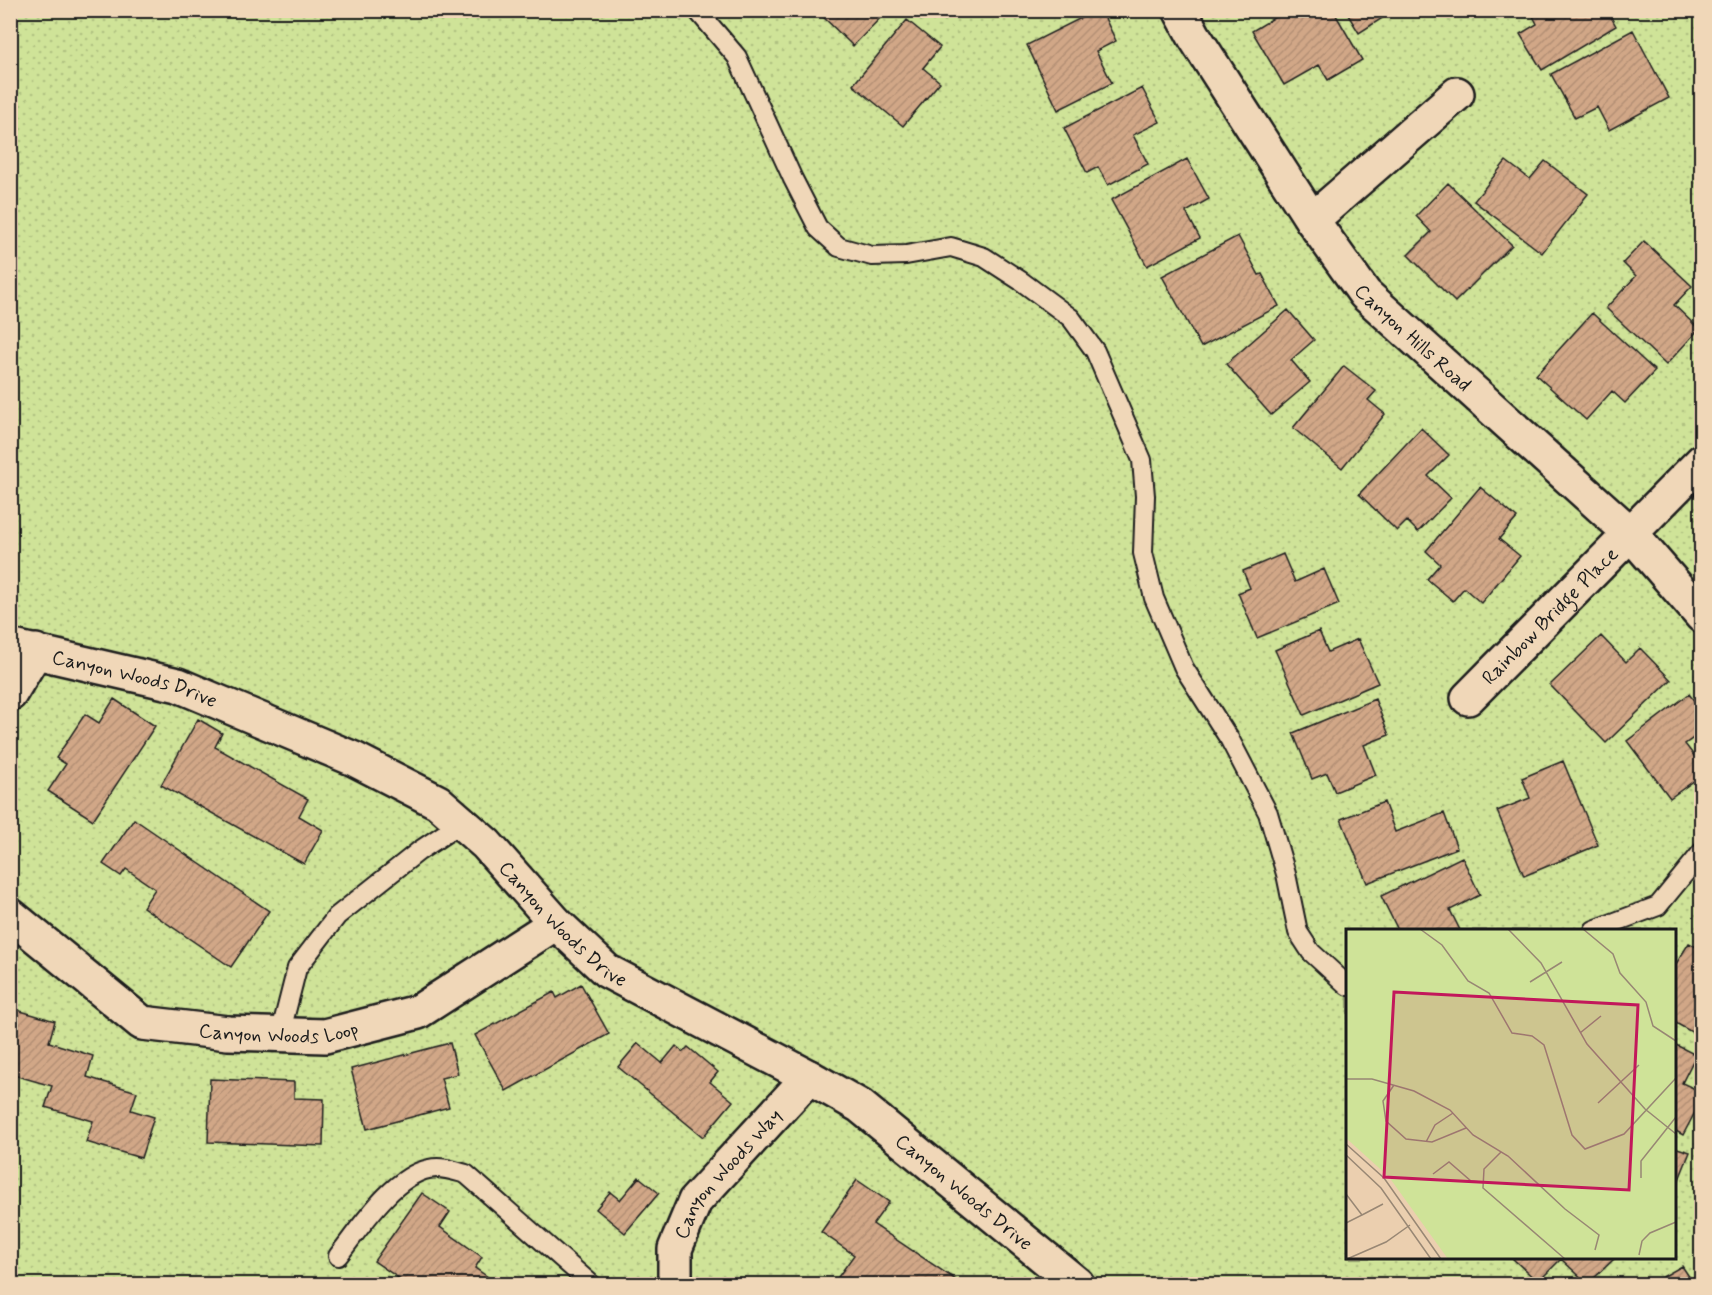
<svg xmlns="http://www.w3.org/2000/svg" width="1712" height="1295" viewBox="0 0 1712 1295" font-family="Mynerve,sans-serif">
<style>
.grass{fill:url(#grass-dots);stroke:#76805a;stroke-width:1.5;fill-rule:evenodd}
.building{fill:url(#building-hatch);stroke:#1c1c1c;stroke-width:1.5}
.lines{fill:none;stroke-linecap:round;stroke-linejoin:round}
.lane-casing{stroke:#1c1c1c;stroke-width:22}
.street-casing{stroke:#1c1c1c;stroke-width:38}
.lane{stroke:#f0d7b8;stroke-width:18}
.street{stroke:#f0d7b8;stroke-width:33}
.labels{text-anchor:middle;stroke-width:4.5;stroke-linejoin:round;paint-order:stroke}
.street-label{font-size:20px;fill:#1c1c1c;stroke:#f0d7b8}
.inset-road{fill:none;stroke:#988774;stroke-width:1.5}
.view{fill:#c2185b;fill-opacity:0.15;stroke:#c2185b;stroke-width:3}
.inset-edge{fill:none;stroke:#1c1c1c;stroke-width:3}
</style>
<defs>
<pattern id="grass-dots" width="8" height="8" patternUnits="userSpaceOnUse" patternTransform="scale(1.5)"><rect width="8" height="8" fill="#cfe398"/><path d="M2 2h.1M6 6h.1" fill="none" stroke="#b1c282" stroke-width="1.8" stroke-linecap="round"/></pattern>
<pattern id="building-hatch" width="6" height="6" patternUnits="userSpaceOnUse" patternTransform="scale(1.5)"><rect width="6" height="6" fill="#d1a787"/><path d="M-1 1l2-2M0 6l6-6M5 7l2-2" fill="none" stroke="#b38f74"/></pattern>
</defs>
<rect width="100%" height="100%" fill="#ebcfaf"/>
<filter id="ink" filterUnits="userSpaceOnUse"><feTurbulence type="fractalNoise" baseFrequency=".0167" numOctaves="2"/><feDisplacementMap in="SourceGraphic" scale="12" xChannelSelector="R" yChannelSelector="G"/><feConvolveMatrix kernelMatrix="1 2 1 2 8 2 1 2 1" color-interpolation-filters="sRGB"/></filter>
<g filter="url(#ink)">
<path class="grass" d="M10 11H1701V1284H25L10 1273ZM1348 930H1674V1258H1348Z"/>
<path class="building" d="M816 10H888L853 46Z
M1097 10H1101L1116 41 1096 51 1112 83 1058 110 1027 45Z
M1287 10H1333L1362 60 1328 80 1319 65 1284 85 1252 31Z
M1345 10H1395L1359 33Z
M1530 10H1607L1616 26 1542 70 1520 34 1537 24Z
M907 20 940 47 923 68 940 82 903 126 853 85Z
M1633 30 1669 98 1609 130 1597 107 1575 118 1551 74Z
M1142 88 1160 122 1133 135 1148 164 1108 185 1098 167 1087 173 1064 128Z
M1187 159 1209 199 1186 212 1200 238 1147 266 1111 200Z
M1506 161 1530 179 1545 161 1588 194 1542 253 1474 201Z
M1448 183 1512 245 1455 302 1408 255 1431 232 1416 216Z
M1238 236 1259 275 1262 274 1279 306 1201 347 1162 276Z
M1644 241 1692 286 1674 305 1699 329 1666 365 1606 308 1636 276 1623 263Z
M1288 310 1314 340 1291 360 1310 382 1271 415 1226 364Z
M1592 313 1655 371 1625 403 1612 391 1586 420 1536 375Z
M1344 366 1376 391 1368 400 1385 414 1342 468 1293 428Z
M1421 428 1449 455 1428 476 1451 498 1418 532 1407 521 1397 531 1359 494Z
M1480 487 1517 518 1499 539 1520 556 1481 603 1464 588 1453 601 1427 579 1440 564 1426 551Z
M1283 554 1295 582 1324 569 1339 604 1257 638 1238 593 1250 588 1243 571Z
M1319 631 1328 652 1358 639 1378 683 1304 715 1275 650Z
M1601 636 1626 662 1640 648 1671 680 1606 743 1550 685Z
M1689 694 1702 711V732L1685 744 1702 766V775L1670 798 1627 741Z
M114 699 155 726 93 820 48 791 66 764 56 758 85 714 99 723Z
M1375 699 1389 735 1364 745 1376 775 1335 792 1327 773 1312 779 1293 733Z
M198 719 222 733 215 747 308 799 299 816 323 830 304 864 161 785Z
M1563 761 1598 845 1524 876 1497 811 1530 798 1522 778Z
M1384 802 1395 832 1444 813 1457 848 1367 883 1341 819Z
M134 819 269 911 231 967 143 907 155 889 126 869 121 876 103 864Z
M1462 857 1480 895 1450 910 1460 930H1398L1381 896Z
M1689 943 1702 950V1038L1674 1022V967Z
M581 984 609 1034 506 1091 475 1035 554 992 557 998Z
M10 1008 55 1021 49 1042 93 1056 87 1077 137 1092 131 1110 154 1117 141 1158 86 1142 93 1121 45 1107 52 1086 10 1074Z
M450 1043 458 1074 441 1078 449 1107 367 1129 351 1069Z
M638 1043 662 1063 676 1046 683 1052 688 1047 718 1072 710 1082 733 1101 703 1137 618 1067Z
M1674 1044 1696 1055 1682 1083 1702 1092V1099L1683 1135 1674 1130Z
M210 1079 294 1082V1098L324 1099 323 1146 208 1142Z
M1674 1147 1690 1152 1674 1192Z
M639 1177 659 1193 625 1233 596 1209 610 1192 620 1200Z
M857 1180 889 1202 873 1224 962 1284H849L838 1277 854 1255 821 1232Z
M422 1193 450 1212 440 1227 482 1257 475 1268 498 1284H407L374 1261Z
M1512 1258H1615L1588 1284 1561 1259 1538 1282Z
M1682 1266 1694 1284H1650Z"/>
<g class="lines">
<g class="lane-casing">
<path id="lane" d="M697 10 737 57 793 179 818 228 839 247 872 256 906 255 951 247 984 257 1021 281 1071 318 1095 351 1142 460 1145 496 1143 553 1154 598 1184 668 1230 740 1268 813 1286 874 1298 932 1311 952 1348 986
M1594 930 1658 906 1702 852
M280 1035 297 968 337 916 419 851 461 823
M338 1256C360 1228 393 1176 429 1169 442 1166 455 1171 466 1174L591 1284"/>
</g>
<g class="street-casing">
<g id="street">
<path id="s1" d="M1180 10 1194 36 1312 220 1365 294 1631 534 1702 616"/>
<path d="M1312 220 1457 94"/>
<path id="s2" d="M10 646 178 685 354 759 438 802 486 844 556 923 607 971 809 1077 860 1106 1077 1284"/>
<path d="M10 694 36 651"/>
<path id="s3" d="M1468 698 1702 461"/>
<path id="s4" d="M10 915 142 1023 228 1033 325 1036 418 1012 556 923"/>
<path id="s5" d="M675 1284V1249L695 1201 809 1077"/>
</g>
</g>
<use href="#lane" class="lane"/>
<use href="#street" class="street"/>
</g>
</g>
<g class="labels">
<g class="street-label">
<text dy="7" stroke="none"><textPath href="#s1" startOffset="404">Canyon Hills Road</textPath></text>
<text dy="7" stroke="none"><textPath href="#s3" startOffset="116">Rainbow Bridge Place</textPath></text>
<text dy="7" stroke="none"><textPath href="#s2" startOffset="129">Canyon Woods Drive</textPath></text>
<text dy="7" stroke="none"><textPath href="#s2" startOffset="633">Canyon Woods Drive</textPath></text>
<text dy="7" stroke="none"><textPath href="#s4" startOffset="308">Canyon Woods Loop</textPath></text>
<text dy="7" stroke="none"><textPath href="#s5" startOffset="128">Canyon Woods Way</textPath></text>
<text dy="7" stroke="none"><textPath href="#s2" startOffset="1119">Canyon Woods Drive</textPath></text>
</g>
</g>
<g transform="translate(1346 929)">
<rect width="330" height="330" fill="#ebcfaf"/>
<path d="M0 0H330V330H102L43 248 0 209Z" fill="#cfe398"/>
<path class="inset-road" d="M74 0 96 16 122 52 143 64 166 104 186 107 198 116 226 206 239 220 278 205 330 149M162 0 195 34 241 115 299 180 330 205M237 0 267 25 274 44 300 73 307 97 330 112M184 53 216 33M234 104 255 87M0 150H26L68 162 104 181 127 206 162 227 219 280 253 306 249 321M48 156 37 172 40 192 60 210 86 213 120 199M252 174 293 136M80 213 89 196 107 184M0 215 38 249 95 330M155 223 138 240 137 259 219 330M0 226 35 259 85 330M87 245 103 233 125 252 135 253M295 249V232L330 188M0 265 16 286 0 294M16 286 37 275M293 326 296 312 304 304 330 293M1 330 40 313 64 296"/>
<path class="view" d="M48 63 292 76 283 261 38 248Z"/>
<rect width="330" height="330" class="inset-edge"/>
</g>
<rect width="1712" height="1295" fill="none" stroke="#f0d7b8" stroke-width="36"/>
<rect x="18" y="18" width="1676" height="1259" fill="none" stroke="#1c1c1c" stroke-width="2" filter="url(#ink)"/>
</svg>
